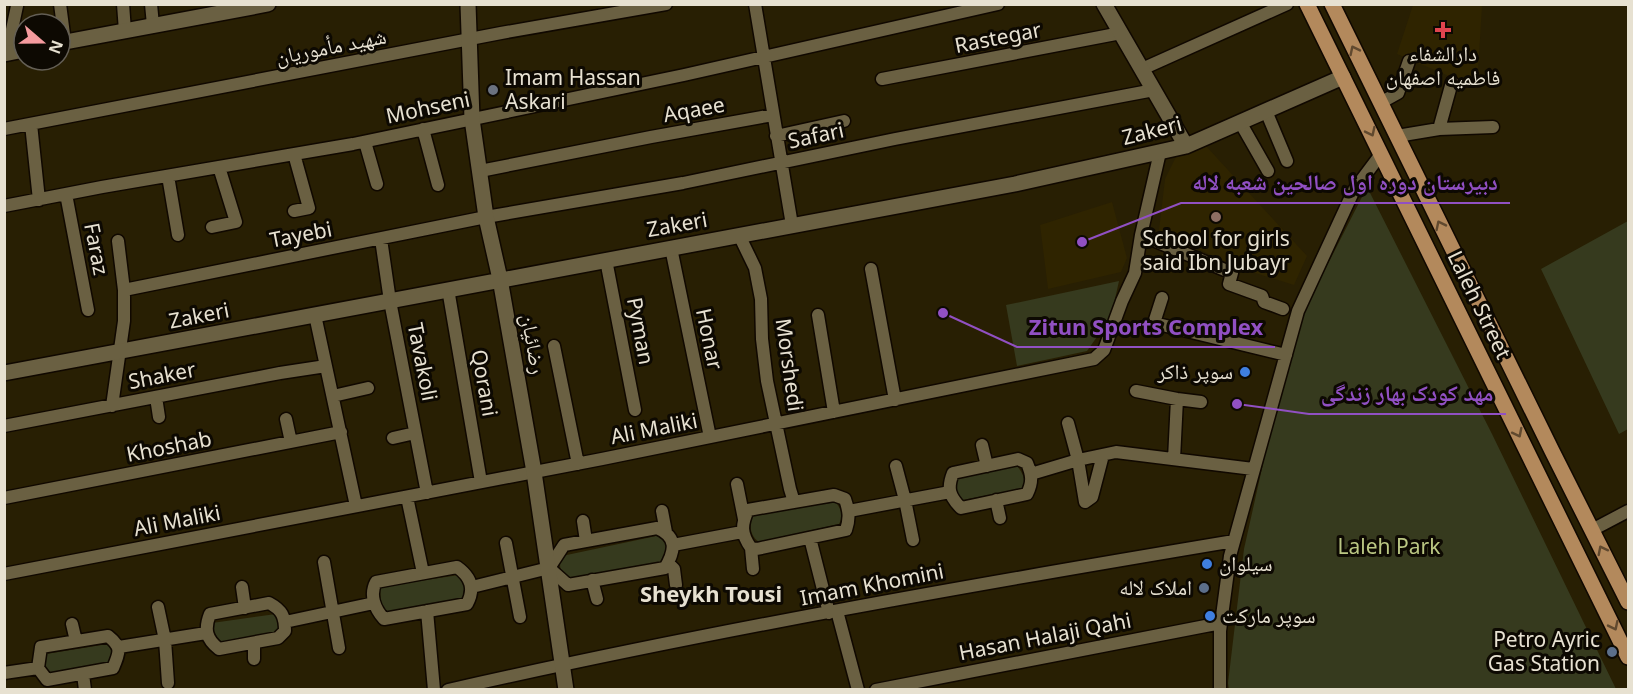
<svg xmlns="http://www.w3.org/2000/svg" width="1633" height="694" viewBox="0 0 1633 694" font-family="'Noto Sans','Noto Naskh Arabic',sans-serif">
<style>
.built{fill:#2f2400}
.green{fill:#363a1e}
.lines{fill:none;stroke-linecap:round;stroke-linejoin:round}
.minor-casing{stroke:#100800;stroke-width:15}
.tertiary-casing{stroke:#100800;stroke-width:18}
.primary-casing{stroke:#100800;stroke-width:18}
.minor{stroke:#6a6042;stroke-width:12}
.tertiary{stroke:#6a6042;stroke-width:15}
.primary{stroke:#b3895c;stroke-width:15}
.oneway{stroke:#60492f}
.health-dot{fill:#e0444e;stroke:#0d0902;stroke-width:2}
.worship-dot{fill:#6b7280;stroke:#0d0902;stroke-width:2}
.education-dot{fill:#8d6e63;stroke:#0d0902;stroke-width:2}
.shop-dot{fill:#3f7fe0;stroke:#0d0902;stroke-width:2}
.service-dot{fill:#5c6f8a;stroke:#0d0902;stroke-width:2}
.labels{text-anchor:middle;stroke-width:6;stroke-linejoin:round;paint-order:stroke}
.street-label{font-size:21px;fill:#e7e1d1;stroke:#0d0902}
.poi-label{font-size:21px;fill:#e7e1d1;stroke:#0d0902;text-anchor:start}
.park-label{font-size:21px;fill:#bbc783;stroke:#0d0902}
.neighbourhood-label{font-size:22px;font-weight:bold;fill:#e7e1d1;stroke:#0d0902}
.leader{fill:none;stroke:#9150c3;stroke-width:2}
.callout-dot{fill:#9150c3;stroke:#0d0902;stroke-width:2}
.callout-label{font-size:22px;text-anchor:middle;font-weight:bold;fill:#9150c3;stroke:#0d0902;stroke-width:6;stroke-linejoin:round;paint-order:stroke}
</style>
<rect width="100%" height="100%" fill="#281f03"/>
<path class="built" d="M1471 4 1482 6 1477 88 1397 54 1413 5Z
M1206 146 1307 256 1294 285 1236 267 1159 230 1165 179 1176 157Z
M1112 202 1127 258 1121 272 1048 289 1040 225Z"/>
<path class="green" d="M1367 187 1492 434 1616 689 1229 690 1228 683 1244 549 1269 437 1304 311Z
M1628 221V429L1619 434 1541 269Z
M1119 281 1111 317 1087 351 1017 366 1006 305Z
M1017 466C1023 473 1025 478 1024 488L963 500 956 494 957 478Z
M836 502C841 510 844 515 839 524L759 542C749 535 750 526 752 515Z
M661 535 666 539 667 550 662 563 569 578C560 573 558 565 562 556Z
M459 575C466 582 467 588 465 598L385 612 381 602 380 587Z
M276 614 280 626 278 632 219 643C217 635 212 631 212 623Z
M108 644C113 651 113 655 110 664L51 675C44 670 45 661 46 654Z"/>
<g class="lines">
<g class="minor-casing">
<path id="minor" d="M60 4 65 42
M123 4 125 31
M151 4 153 25
M755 4 792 225
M7 53 17 6
M1142 69 1287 4
M882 79 1121 33
M1380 103 1398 93 1409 61
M1266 111 1287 161
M1240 122 1268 171
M31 124 39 200
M4 129 501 33 666 4
M423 129 438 185
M1439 129 1493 127
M776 136 844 121
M1397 136 1439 129 1452 82
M365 142 377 184
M294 154 309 208 294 211
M480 171 651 137 773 115
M168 176 178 235
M66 194 88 310
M4 206 102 187 353 144 684 75 998 4
M212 227 236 222 219 167
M739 235 755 268 761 299 762 339 767 381 790 489 794 502
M1141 235 1232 273 1229 284 1262 296 1264 302 1283 309
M381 239 390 301 427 493
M671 248 710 437
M606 260 635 410
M871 269 895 400
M448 289 481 482
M124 290 486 217 683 183 895 139 1154 90
M315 315 356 506
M818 315 834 412
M1154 323 1286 355
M1151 326H1153L1162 298
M554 346 578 464
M1136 391 1177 399 1201 402
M333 396 368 388
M156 397 159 417
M112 406 124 321V290L118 241
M286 419 291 442
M1068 423 1078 460 1085 502 1092 497 1103 455
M4 426 280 373 326 366
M393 438 415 433
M982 445 987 466
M1018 459 1027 463C1032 475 1033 482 1027 494L961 508C949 496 947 488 953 473Z
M1174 459 1177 399
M896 466 905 500 913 540
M1031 474 1078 460 1116 452 1253 469
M737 484 744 519
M834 495 845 499C849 511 850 518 846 530L757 549 751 548C741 534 741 525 748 510Z
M407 497 423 573
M4 498 341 432
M996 500 1000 518
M662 511 666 532
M849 511 950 492
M583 521 586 541
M657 528C678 537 675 551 665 568L568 585 549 568 564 545Z
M1592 530 1628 511
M810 538 829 613
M506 543 520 617
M673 545 742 532
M751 548 753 569
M324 562 339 648
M668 563 674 569 676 585
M457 567C471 577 475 589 467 604L384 619C375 609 369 595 376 582Z
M4 574 602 459 1094 359 1104 350 1122 301 1135 273 1141 235 1160 152
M592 580 597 599
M242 587 245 608
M472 587 549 568
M269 603C282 610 285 616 285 631L278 638 219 649C206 639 204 629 210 614Z
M158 607 165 640 168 683
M427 611 434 690
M837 611 858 690
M285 622 374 603
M72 624 76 641
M108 636C122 647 120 652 113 668L47 680 38 668 41 647Z
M254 643V659
M119 647 206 633
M4 673 38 668
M83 674 85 690
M448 690C708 631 971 585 1234 541
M876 690 1221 623
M1220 690V631L1230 556 1298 311 1354 190 1381 154"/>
</g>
<g class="tertiary-casing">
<path id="tertiary" d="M468 4 472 119 486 217 500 279 534 472 566 690
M1104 4 1186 146
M60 43 268 4
M4 54 24 50
M4 373 1015 184 1186 146 1343 77"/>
</g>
<g class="primary-casing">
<path id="primary" d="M1307 4 1628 657
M1332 4 1552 451 1628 602"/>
</g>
<use href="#minor" class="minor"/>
<use href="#tertiary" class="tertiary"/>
<use href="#primary" class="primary"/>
</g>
<defs><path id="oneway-chevron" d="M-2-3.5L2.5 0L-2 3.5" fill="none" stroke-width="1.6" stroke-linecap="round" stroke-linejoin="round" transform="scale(1.5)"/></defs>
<g class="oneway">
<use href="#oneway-chevron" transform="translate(1354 50) rotate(-116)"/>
<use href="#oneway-chevron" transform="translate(1371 132) rotate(64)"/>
<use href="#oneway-chevron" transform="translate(1440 225) rotate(-116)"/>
<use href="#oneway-chevron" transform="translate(1518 433) rotate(63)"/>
<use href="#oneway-chevron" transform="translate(1602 550) rotate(-117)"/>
<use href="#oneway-chevron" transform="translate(1614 626) rotate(64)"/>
</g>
<path class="health-dot" d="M1440 21h6v6h6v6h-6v6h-6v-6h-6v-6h6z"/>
<circle class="worship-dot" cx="493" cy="90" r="6"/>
<circle class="education-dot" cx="1216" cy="217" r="6"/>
<g class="shop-dot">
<circle cx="1245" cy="372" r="6"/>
<circle cx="1207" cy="564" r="6"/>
<circle cx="1210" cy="616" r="6"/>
</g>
<g class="service-dot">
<circle cx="1204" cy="588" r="6"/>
<circle cx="1612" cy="652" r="6"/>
</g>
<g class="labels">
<g class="street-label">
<text transform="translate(998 38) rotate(-11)" y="7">Rastegar</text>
<text transform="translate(331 47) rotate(-11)" y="7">شهید مأموریان</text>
<text transform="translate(428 108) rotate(-12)" y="7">Mohseni</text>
<text transform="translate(694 110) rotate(-10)" y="7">Aqaee</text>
<text transform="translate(1152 131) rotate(-14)" y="7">Zakeri</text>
<text transform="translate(816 136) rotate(-12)" y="7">Safari</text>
<text transform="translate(677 225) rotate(-10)" y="7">Zakeri</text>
<text transform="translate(301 235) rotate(-11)" y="7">Tayebi</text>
<text transform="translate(96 249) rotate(79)" y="7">Faraz</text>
<text transform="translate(1479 305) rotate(64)" y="7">Laleh Street</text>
<text transform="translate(199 316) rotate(-11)" y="7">Zakeri</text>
<text transform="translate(640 331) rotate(79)" y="7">Pyman</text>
<text transform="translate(709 339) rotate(78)" y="7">Honar</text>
<text transform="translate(533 344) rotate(80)" y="7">رضائیان</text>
<text transform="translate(422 362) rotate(79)" y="7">Tavakoli</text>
<text transform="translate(789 365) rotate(82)" y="7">Morshedi</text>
<text transform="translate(162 376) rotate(-11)" y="7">Shaker</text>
<text transform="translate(484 383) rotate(80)" y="7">Qorani</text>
<text transform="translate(654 429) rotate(-11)" y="7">Ali Maliki</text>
<text transform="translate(169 447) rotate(-11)" y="7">Khoshab</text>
<text transform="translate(177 521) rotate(-11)" y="7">Ali Maliki</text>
<text transform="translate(872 585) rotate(-11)" y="7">Imam Khomini</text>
<text transform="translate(1045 637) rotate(-11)" y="7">Hasan Halaji Qahi</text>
</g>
<g class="poi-label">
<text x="1443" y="61" text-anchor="middle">دارالشفاء<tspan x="1443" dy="24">فاطمیه اصفهان</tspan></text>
<text x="505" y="85">Imam Hassan<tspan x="505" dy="24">Askari</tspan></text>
<text x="1216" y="246" text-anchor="middle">School for girls<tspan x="1216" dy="24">said Ibn Jubayr</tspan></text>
<text x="1233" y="379" text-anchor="end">سوپر ذاکر</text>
<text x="1219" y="571">سیلوان</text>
<text x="1192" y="595" text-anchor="end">املاک لاله</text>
<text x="1222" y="623">سوپر مارکت</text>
<text x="1600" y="647" text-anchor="end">Petro Ayric<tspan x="1600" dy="24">Gas Station</tspan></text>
</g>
<g class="park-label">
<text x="1389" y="554">Laleh Park</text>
</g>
<g class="neighbourhood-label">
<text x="711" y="602">Sheykh Tousi</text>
</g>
</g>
<path class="leader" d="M1082 242L1181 203H1510M943 313L1017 347H1275M1237 404L1309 414H1506"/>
<g class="callout-dot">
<circle cx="1082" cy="242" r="6"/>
<circle cx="943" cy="313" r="6"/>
<circle cx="1237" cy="404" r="6"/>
</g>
<g class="callout-label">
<text x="1345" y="190">دبیرستان دوره اول صالحین شعبه لاله</text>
<text x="1146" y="335">Zitun Sports Complex</text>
<text x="1407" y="401">مهد کودک بهار زندگی</text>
</g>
<rect width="1633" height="694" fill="none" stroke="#e7e1d1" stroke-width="12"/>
<g transform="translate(42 42) rotate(110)"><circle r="28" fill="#0d0902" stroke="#645f55" stroke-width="1.5"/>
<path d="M0-4.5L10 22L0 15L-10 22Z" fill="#f59b9e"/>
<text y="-9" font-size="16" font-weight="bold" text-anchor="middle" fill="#e7e1d1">N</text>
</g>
</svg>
